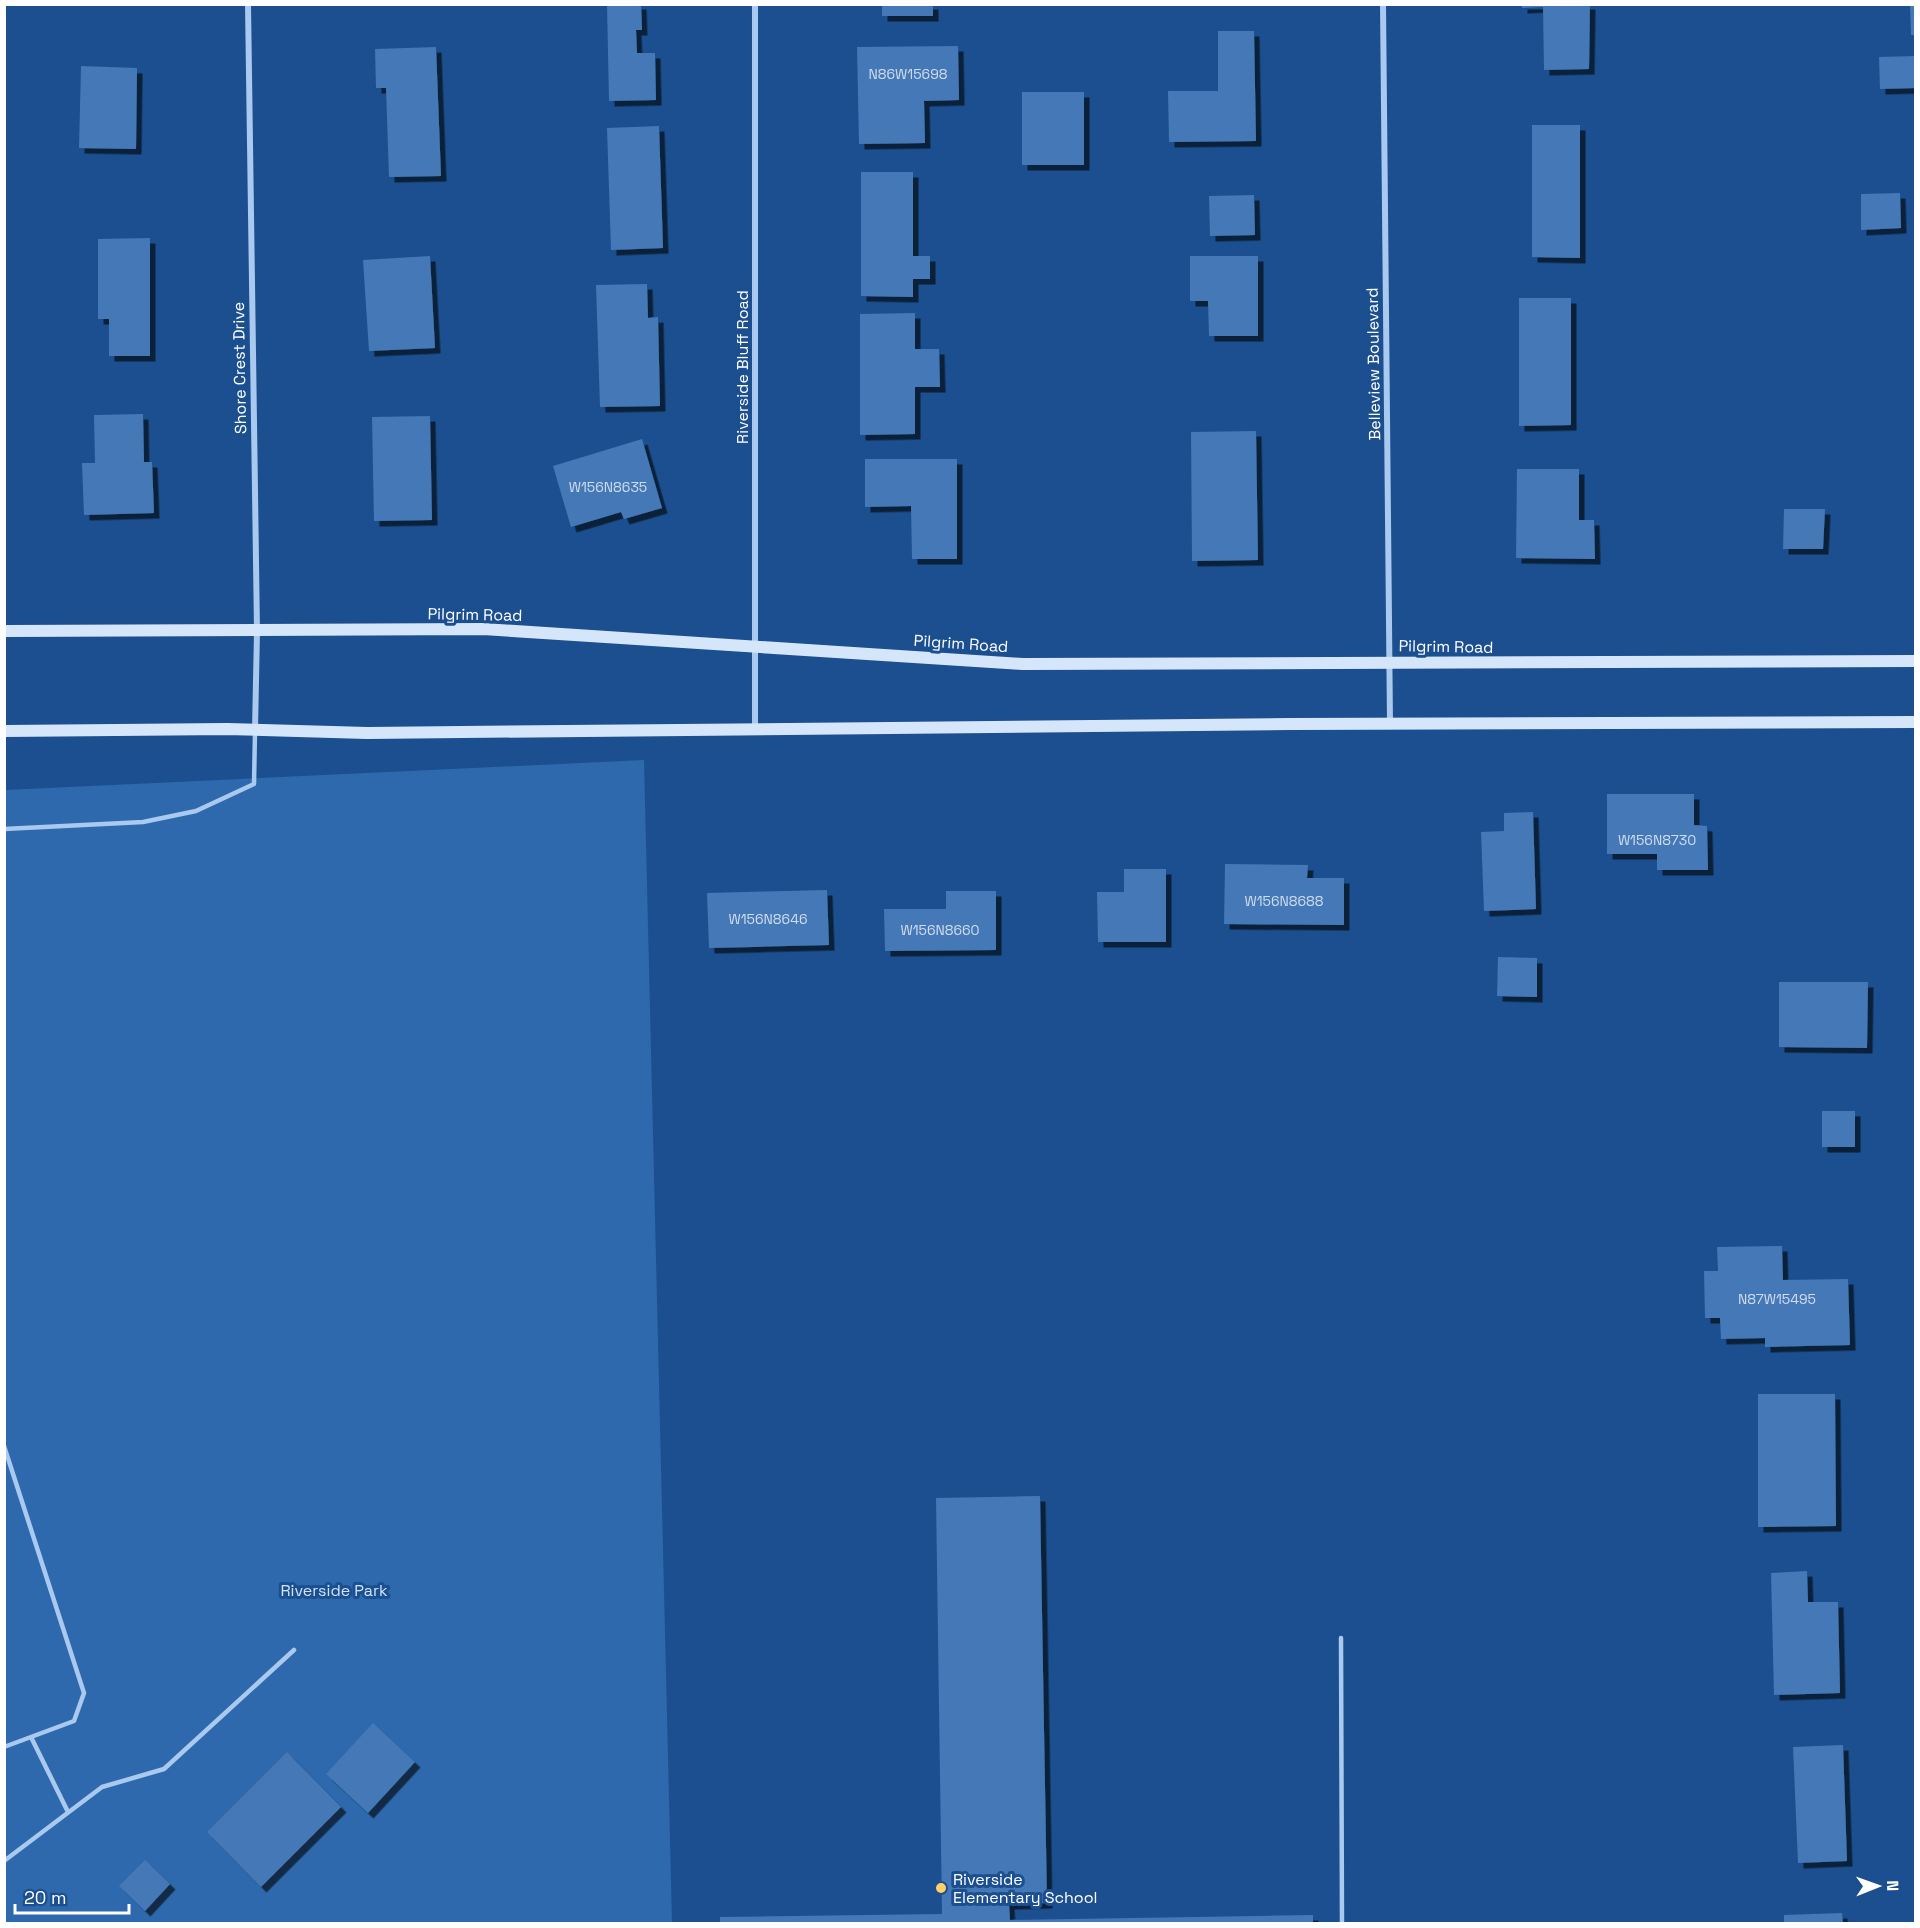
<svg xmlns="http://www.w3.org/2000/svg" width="1920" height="1928" viewBox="0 0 1920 1928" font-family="'Space Grotesk',sans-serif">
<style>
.green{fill:#2e69ad}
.building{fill:#4478b7;filter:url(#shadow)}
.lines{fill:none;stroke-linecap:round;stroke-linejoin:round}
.lane{stroke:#a9c9ee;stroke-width:4.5}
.street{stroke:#a9c9ee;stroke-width:6}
.secondary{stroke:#d6e6fa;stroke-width:12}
.poi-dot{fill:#ffd166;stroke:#1b4f8f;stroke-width:2}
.labels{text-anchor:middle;stroke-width:6;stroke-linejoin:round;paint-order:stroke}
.number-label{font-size:14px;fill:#d0dded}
.street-label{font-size:16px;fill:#fff;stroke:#1b4f8f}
.park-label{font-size:16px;fill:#cfe3fa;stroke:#1b4f8f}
.poi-label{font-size:16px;fill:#fff;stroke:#1b4f8f;text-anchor:start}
</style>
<defs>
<filter id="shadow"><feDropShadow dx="5.5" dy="5.5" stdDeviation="0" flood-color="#0009"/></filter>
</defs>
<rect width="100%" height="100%" fill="#1b4f8f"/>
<path class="green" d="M644 760 672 1923H5V790Z"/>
<path class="building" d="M607 4H641L642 30H636L637 53H655L656 100 609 101Z
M882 4H933V16H882Z
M1522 4H1590L1589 69 1544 70 1543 7 1522 8Z
M1910 4H1916V35H1911Z
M1218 31H1254L1256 141 1169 142 1168 91H1218Z
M958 46 959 100 924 101 925 143 859 144 857 47Z
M436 47 441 176 389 177 386 88H376L375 49Z
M1916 56V88L1880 89 1879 57Z
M81 66 137 68 136 149 79 148Z
M1022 92H1084V165H1022Z
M1532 125H1580V258L1532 257Z
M659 126 663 248 611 250 607 128Z
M861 172H913V256H930V279H913V297L861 296Z
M1900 193 1901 228 1861 230V194Z
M1254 195 1255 235 1210 236 1209 196Z
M150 238V356H109V319H98V239Z
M430 256 435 348 369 351 363 260Z
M1190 256H1258V336H1209L1208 301H1190Z
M647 284 648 318 658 317 660 406 600 407 596 285Z
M1519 298H1571V425L1519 426Z
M915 313V349H939L940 387H915V434L860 435V314Z
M143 414 144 462H152L154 513 84 515 82 463H95L94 415Z
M430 416 432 520 374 521 372 417Z
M1256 431 1258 560 1192 561 1191 432Z
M642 439 662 508 624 519 621 512 571 527 553 466Z
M865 459H957V559H912L911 506 865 507Z
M1517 469H1579V520H1594L1595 559 1516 558Z
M1784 509H1825L1823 549H1783Z
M1607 794H1694V825L1707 826 1708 870H1657V854H1607Z
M1533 812 1536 909 1484 911 1481 832 1504 831V813Z
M1225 864 1308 865 1307 878H1344V925L1224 924Z
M1124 869H1166V942H1098L1097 892H1124Z
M827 890 829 945 709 948 707 893Z
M946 891H996V950L885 951 884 909H946Z
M1498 957 1537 958V997L1497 996Z
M1779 982H1868L1867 1048 1779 1047Z
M1822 1111H1855V1147H1822Z
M1782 1246 1783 1280 1848 1279 1850 1345 1765 1347V1338L1721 1339 1720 1318H1705L1704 1271H1718L1717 1247Z
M1758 1394H1835L1836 1526 1758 1527Z
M1040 1496 1047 1903 1009 1904 1010 1920 1313 1915V1924H720V1917L942 1914 936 1498Z
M1807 1571 1808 1602H1838L1840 1693 1774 1695 1771 1573Z
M373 1723 415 1762 368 1813 326 1774Z
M1843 1745 1847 1861 1798 1863 1793 1747Z
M287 1752 341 1807 261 1887 207 1832Z
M145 1860 170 1884 145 1911 119 1886Z
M1842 1913 1843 1924H1784V1915Z"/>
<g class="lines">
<path class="lane" d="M4 829 143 822 196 811 254 784 255 732
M4 1446 84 1693 74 1721 4 1747
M1341 1638 1342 1924
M31 1737 68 1812
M4 1861 102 1787 164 1769 294 1650"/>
<path class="street" d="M248 4 257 631 255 730
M755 4V730
M1383 4 1390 724"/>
<path class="secondary" d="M4 631 483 629 1022 664 1916 661
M4 731 227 729 367 733 1290 724 1916 722"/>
</g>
<circle class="poi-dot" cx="941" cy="1888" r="6"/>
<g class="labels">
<g class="number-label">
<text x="908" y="79">N86W15698</text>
<text x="608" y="492">W156N8635</text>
<text x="1657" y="845">W156N8730</text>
<text x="1284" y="906">W156N8688</text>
<text x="768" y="924">W156N8646</text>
<text x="940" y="935">W156N8660</text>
<text x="1777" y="1304">N87W15495</text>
</g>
<g class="street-label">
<text transform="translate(1373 364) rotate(-91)" y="6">Belleview Boulevard</text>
<text transform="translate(742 367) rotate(-90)" y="6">Riverside Bluff Road</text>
<text transform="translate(239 368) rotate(-91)" y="6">Shore Crest Drive</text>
<text transform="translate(475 614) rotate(1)" y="6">Pilgrim Road</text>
<text transform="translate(961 643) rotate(4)" y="6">Pilgrim Road</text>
<text transform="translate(1446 646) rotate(1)" y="6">Pilgrim Road</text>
</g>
<g class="park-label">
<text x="334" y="1596">Riverside Park</text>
</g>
<g class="poi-label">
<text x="953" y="1885">Riverside<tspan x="953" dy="18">Elementary School</tspan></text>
</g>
</g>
<rect width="1920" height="1928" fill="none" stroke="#ffffff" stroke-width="12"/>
<g transform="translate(1878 1886) rotate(89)" stroke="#1b4f8f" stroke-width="4.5" paint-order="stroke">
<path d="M0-4.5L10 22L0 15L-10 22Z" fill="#ffffff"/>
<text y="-9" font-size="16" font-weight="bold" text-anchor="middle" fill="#ffffff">N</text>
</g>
<path d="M15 1904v9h114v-9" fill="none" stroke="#ffffff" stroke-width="3"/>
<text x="24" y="1904" font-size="18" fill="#ffffff" stroke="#1b4f8f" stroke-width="4.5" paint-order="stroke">20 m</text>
</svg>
